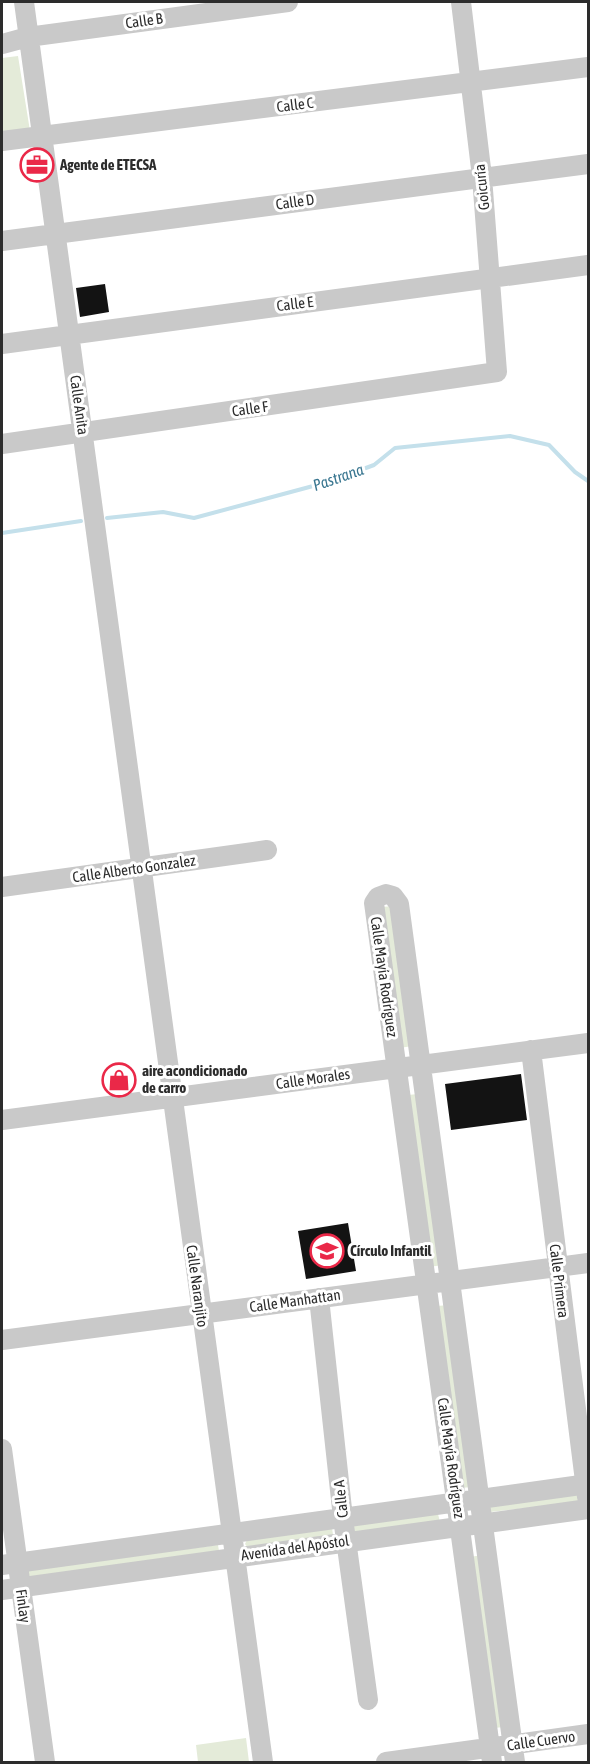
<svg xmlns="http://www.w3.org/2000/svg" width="590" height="1764" viewBox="0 0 590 1764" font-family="'Asap Condensed',sans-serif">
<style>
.green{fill:#e4ebd9}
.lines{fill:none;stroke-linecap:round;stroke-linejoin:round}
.stream{stroke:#c4e0eb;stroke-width:4}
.building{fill:#131313}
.minor{stroke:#c9c9c9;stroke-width:20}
.labels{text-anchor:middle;stroke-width:6;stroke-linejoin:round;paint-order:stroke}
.street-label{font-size:15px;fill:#2c2c2c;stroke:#fff}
.poi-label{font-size:15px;font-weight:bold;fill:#2c2c2c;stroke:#fff;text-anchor:start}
.water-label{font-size:16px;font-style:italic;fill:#397690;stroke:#fff}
</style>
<rect width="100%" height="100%" fill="#fff"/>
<path class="green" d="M18 56 30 131 2 134V58Z
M394 906 412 1046 400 1048 381 907Z
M419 1094 442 1265 430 1267 407 1095Z
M449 1305 472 1487 460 1488 437 1306Z
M578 1494 582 1502 490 1512V1506Z
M438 1514 440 1522 354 1532 353 1525Z
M332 1528 333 1535 248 1548 245 1544 247 1540Z
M218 1545 219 1551 29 1578 24 1570Z
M482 1555 505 1727 493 1728 470 1557Z
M246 1738 249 1762H198L196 1745Z"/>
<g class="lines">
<path class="stream" d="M107 518 163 512 194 518 328 482 374 465 395 448 510 436 549 445 575 472 588 481
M2 533 81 521"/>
</g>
<path class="building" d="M105 284 109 312 80 317 76 288Z
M521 1074 527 1120 451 1130 445 1084Z
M348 1223 356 1271 306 1279 298 1231Z"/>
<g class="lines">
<path class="minor" d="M24 2 263 1762
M2 44 28 37 288 2
M2 141 588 67
M2 241 588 164
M2 344 588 265
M2 444 497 372 482 177 461 2
M2 887 267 850
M531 1050 587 1497
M2 1120 588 1043
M319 1298 343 1518 368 1700
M2 1340 588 1263
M2 1449 45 1762
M2 1565 588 1484
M2 1590 588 1509
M386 1762 588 1734
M492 1762 374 903 378 897 386 894 393 896 399 904 515 1762"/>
</g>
<defs>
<g id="office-ring" transform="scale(1.725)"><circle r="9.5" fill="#fff" stroke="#ea2848" stroke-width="1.5"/><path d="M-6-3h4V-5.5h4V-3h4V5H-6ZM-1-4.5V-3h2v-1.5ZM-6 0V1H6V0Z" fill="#ea2848"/></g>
<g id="shop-ring" transform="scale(1.725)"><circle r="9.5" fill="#fff" stroke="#ea2848" stroke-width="1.5"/><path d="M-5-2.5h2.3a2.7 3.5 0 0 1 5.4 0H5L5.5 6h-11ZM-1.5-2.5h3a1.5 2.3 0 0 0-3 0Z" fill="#ea2848"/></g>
<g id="school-ring" transform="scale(1.725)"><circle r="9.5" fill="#fff" stroke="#ea2848" stroke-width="1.5"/><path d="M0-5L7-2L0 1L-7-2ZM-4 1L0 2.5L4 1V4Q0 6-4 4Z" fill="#ea2848"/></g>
</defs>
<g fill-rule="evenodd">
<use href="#office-ring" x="37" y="165"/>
<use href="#shop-ring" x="119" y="1080"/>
<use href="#school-ring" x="327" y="1251"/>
</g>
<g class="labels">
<g class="street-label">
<text transform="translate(144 21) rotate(-8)" y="5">Calle B</text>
<text transform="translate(295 105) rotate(-7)" y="5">Calle C</text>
<text transform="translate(482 187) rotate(-96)" y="5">Goicuría</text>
<text transform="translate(295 202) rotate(-8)" y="5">Calle D</text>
<text transform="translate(295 304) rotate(-7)" y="5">Calle E</text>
<text transform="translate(79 405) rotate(82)" y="5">Calle Anita</text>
<text transform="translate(250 409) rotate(-8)" y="5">Calle F</text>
<text transform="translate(134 869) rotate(-8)" y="5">Calle Alberto Gonzalez</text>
<text transform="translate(384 977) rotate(82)" y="5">Calle Mayía Rodríguez</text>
<text transform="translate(313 1079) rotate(-8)" y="5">Calle Morales</text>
<text transform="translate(559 1281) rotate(83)" y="5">Calle Primera</text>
<text transform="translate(197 1286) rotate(82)" y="5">Calle Naranjito</text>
<text transform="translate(295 1301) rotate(-8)" y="5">Calle Manhattan</text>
<text transform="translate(451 1458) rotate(82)" y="5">Calle Mayía Rodríguez</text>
<text transform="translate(341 1499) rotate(-96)" y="5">Calle A</text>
<text transform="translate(295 1548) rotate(-8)" y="5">Avenida del Apóstol</text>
<text transform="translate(23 1606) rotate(82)" y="5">Finlay</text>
<text transform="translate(541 1741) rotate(-8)" y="5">Calle Cuervo</text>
</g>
<g class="poi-label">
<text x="60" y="170">Agente de ETECSA</text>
<text x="142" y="1076">aire acondicionado<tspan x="142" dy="17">de carro</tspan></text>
<text x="350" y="1256">Círculo Infantil</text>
</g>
<g class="water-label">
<text transform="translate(338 477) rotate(-19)" y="6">Pastrana</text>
</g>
</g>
<rect width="590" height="1764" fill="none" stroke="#2c2c2c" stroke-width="6"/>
</svg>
